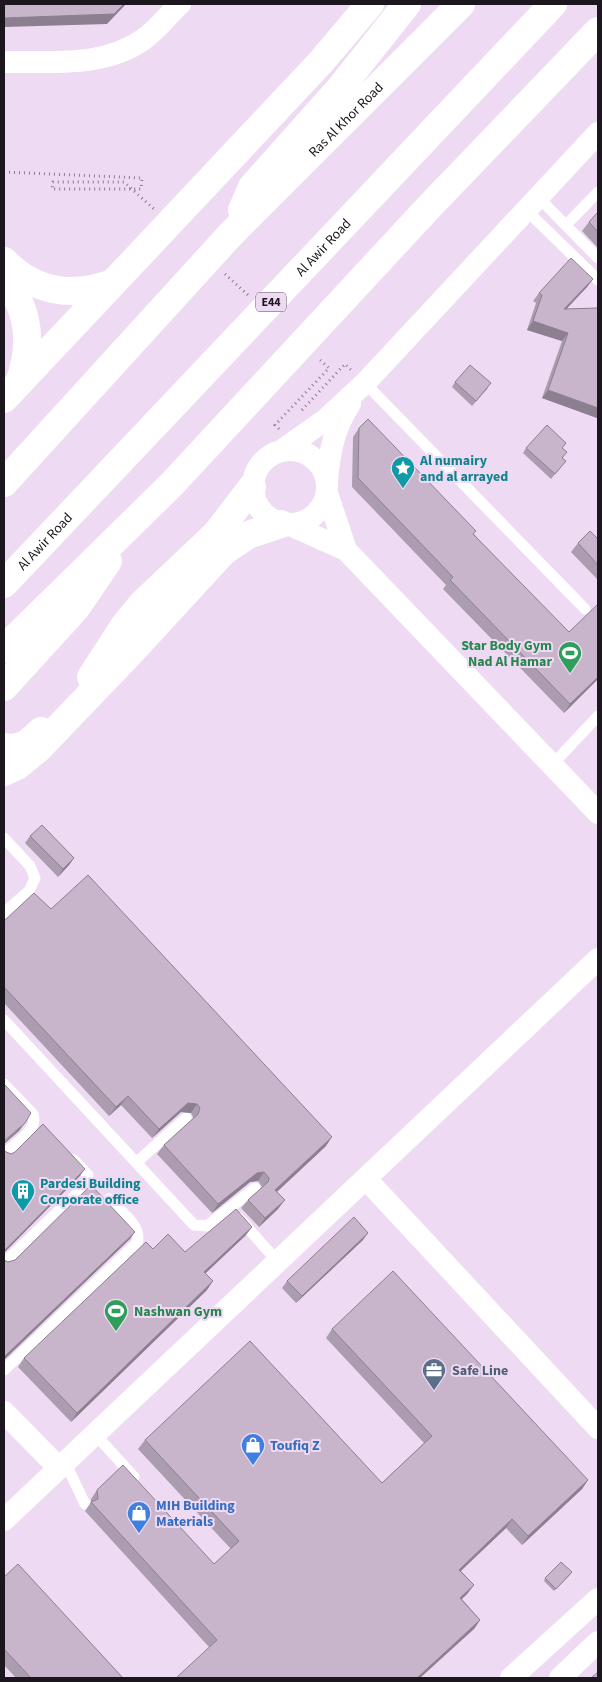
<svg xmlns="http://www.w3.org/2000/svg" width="602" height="1682" viewBox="0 0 602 1682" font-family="'Source Sans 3',sans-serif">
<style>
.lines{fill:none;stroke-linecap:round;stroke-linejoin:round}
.path{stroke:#8a7d8d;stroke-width:3;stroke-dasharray:1 4;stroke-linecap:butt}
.service{stroke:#fff;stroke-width:11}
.minor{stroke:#fff;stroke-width:22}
.tertiary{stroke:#fff;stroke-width:28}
.primary{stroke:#fff;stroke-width:28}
.motorway{stroke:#fff;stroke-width:28}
.wall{fill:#ac9caf}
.shaded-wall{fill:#8c7f8f}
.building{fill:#c8b5cc;stroke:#8c7f8f}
.labels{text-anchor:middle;stroke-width:4;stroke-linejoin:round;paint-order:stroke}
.shield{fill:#eedaf2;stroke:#5b515e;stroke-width:1}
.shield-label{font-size:12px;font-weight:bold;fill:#1c161e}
.street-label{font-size:14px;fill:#1c161e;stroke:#eedaf2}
.culture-label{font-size:14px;font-weight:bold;fill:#0d838f;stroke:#eedaf2;text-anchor:start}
.leisure-label{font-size:14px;font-weight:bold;fill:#27864d;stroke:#eedaf2;text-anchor:end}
.service-label{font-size:14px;font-weight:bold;fill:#4e5e75;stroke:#eedaf2;text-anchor:start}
.shop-label{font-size:14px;font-weight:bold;fill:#366cbe;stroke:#eedaf2;text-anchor:start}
</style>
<rect width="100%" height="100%" fill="#eedaf2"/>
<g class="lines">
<path class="path" d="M4 172 142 178 141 189H52L53 182H124L154 209
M225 274 248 295
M302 410 345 364 351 370
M279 429 275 425 329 368 318 358"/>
<path class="service" d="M537 196 598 258
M525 209 598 280
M566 225 598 192
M365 383 585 609
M552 765 598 716
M4 838 30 866 35 878 29 891 4 913
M4 1020 194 1225 207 1226 255 1188
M4 1084 33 1114C39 1130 14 1144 4 1154
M137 1162 186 1118
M239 1218 278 1262
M4 1263 86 1185 88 1175 74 1160
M4 1370 137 1243C143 1226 120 1211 109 1199
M95 1434 134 1477
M65 1462 85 1504"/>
<path class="minor" d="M4 62C51 61 104 68 144 39 157 30 168 15 180 4
M253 487a37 37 0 1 1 74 0a37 37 0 1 1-74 0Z
M281 451 325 420 365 383 598 133
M327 482C329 453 334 428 350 404
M327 493 346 550
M290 525 346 550 598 813
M366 1179 598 1428
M4 1412 59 1468
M4 1520 598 959
M511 1678 598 1599
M560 1678 598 1642"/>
<path class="tertiary" d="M4 261C33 291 70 298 110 284
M4 280C31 309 32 348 19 383"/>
<path class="primary" d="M4 399 320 63 370 4"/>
<g class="motorway">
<path d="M242 210 252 187 341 87 407 4"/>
<path id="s1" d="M4 483 231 234 461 4"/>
<path id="s2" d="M4 584 553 4"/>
<path d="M4 649 172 484 428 208 598 31"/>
<path d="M91 677 124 626 141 605 216 534 252 487"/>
<path d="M4 687 76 608 108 561"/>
<path d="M4 747C21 750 29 743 41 731"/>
<path d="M4 772 17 766 38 749 132 651 224 551 248 535 281 524"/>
</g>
</g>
<path class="wall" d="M598 212V248L582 231 589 222Z
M593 279 587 287 566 309 598 308V417L597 418 542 398 562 341 527 330 536 303 533 301 539 293Z
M455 382 488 388 472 406 452 387Z
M359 428 474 534 598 679 564 713 443 589 446 585 352 487 353 437Z
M526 448H562V458L566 461 551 479 523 453Z
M598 539V580L571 552 578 543Z
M30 836 74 858 69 865 58 877 25 843Z
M51 909 326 1146 277 1192 278 1209 259 1227 241 1208 248 1200 262 1187 258 1181 250 1182 212 1213 157 1154 164 1145 193 1119V1117L191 1113 181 1112 152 1138 121 1105 109 1116 4 1003V921Z
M252 1227 245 1236 206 1273 207 1290 71 1422 18 1367 24 1358 153 1249 185 1252Z
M363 1240 296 1303 282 1288 287 1281Z
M332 1329 588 1480 582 1489 522 1545 506 1528 461 1571 474 1585 467 1594 462 1599 480 1620 474 1629 209 1647 85 1511 91 1502V1499L97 1490 214 1564 231 1549 138 1449 145 1440 382 1483 424 1443 326 1338Z
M570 1575 554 1591 544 1581 545 1578Z
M4 1577 123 1678H16L4 1665Z"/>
<path class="shaded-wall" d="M126 4 107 24 4 27V18Z
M593 279 587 287 559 317 564 309Z
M533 321 568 333 562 341 527 330Z
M548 390 598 408V417L597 418 542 398Z
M598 677V679L564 713 570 704Z
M74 858 69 865 58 877 63 869Z
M128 1096 121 1105 109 1116 116 1107Z
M188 1103 197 1104 191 1113 181 1112 152 1138 159 1129Z
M25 1123 19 1131 4 1144V1142Z
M332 1137 326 1146 269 1199 275 1190Z
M85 1169 79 1177 4 1253V1250Z
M264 1172 258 1181 250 1182 212 1213 218 1204 257 1173Z
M285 1200 278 1209 259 1227 265 1218Z
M252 1227 245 1236 198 1280 204 1272Z
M135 1232 130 1239 4 1360V1358L5 1356Z
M368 1233 363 1240 296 1303 302 1296Z
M213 1281 207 1290 71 1422 77 1413Z
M588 1480 582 1489 522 1545 528 1536Z
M512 1519 506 1528 453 1578 459 1570Z
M474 1585 467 1594 454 1606 460 1598Z
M480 1620 474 1629 420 1678H417Z"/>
<path class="building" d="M4 4H124L114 14 4 18Z
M598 212V232L589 222Z
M571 258 593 279 564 309 598 308V408L548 390 568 333 533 321 542 295 539 293Z
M470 365 491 383 476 401 455 382Z
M368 419 476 531 473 534 569 632 598 604V677L570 704 450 580 453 577 358 478 359 428Z
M547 425 566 443 562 448 567 452 562 458 566 461 555 474 526 448Z
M590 531 598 539V565L578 543Z
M42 825 74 858 63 869 30 836Z
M88 875 332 1137 275 1190 285 1200 265 1218 248 1200 268 1182 269 1178 264 1172 257 1173 218 1204 164 1145 198 1114 200 1108 197 1104 188 1103 159 1129 128 1096 116 1107 4 987V921L34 893 51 909Z
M4 1084 31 1113 25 1123 4 1141V1142Z
M43 1124 85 1169 4 1251V1150V1151L11 1154 15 1152Z
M91 1185 135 1232 5 1356 4 1355V1260L8 1262 15 1260Z
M236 1209 252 1227 204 1272 213 1281 77 1413 24 1358 146 1242 153 1249 168 1234 185 1252Z
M354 1217 368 1233 302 1296 287 1281Z
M393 1271 588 1480 528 1536 512 1519 459 1570 474 1585 460 1598 480 1620 417 1678H176L217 1640 91 1502 98 1499 97 1490 123 1465 214 1564 239 1541 145 1440 250 1341 382 1483 432 1436 332 1329Z
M561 1562 572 1572 556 1589 545 1578Z
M18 1564 123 1678H31L4 1649V1577Z
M598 1672V1678H591Z"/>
<defs>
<g id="sight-pin" transform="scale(1.25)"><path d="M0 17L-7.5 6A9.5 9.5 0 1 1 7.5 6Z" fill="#0f9aa8" stroke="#eedaf2"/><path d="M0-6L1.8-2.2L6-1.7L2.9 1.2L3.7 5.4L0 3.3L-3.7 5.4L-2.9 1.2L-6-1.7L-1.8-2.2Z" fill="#fff"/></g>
<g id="stadium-pin" transform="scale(1.25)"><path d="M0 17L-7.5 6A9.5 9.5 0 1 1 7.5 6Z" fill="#2e9e5b" stroke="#eedaf2"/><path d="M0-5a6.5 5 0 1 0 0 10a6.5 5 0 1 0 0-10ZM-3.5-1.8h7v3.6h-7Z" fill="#fff"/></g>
<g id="building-pin" transform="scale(1.25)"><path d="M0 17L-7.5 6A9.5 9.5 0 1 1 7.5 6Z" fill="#0f9aa8" stroke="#eedaf2"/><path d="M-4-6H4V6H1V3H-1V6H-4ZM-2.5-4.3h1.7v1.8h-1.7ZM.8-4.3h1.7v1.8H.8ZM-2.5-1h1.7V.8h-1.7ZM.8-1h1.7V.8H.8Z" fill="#fff"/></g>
<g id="office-pin" transform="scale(1.25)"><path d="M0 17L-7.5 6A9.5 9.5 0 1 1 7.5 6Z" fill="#5c6f8a" stroke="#eedaf2"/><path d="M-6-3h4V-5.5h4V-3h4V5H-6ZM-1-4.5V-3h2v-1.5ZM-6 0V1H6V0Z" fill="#fff"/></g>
<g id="shop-pin" transform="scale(1.25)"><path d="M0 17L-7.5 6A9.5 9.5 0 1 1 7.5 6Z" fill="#3f7fe0" stroke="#eedaf2"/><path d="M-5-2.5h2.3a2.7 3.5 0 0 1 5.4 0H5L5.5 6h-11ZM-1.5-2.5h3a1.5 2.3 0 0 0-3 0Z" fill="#fff"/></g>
</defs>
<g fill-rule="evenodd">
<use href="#sight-pin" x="403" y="468"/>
<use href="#stadium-pin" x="570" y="653"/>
<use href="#building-pin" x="23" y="1191"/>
<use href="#stadium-pin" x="116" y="1311"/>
<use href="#office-pin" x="434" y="1370"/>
<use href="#shop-pin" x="253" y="1445"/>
<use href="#shop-pin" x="139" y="1513"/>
</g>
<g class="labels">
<rect class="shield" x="256" y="292.5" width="30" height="19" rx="4"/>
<g class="shield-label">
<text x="271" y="306">E44</text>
</g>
<g class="street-label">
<text dy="5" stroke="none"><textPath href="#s1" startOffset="499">Ras Al Khor Road</textPath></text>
<text dy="5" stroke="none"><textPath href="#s2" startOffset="464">Al Awir Road</textPath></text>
<text dy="5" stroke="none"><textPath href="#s2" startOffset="59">Al Awir Road</textPath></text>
</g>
<g class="culture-label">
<text x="420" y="465">Al numairy<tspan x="420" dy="16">and al arrayed</tspan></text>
<text x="40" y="1188">Pardesi Building<tspan x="40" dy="16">Corporate office</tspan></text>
</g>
<g class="leisure-label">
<text x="552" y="650">Star Body Gym<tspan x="552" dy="16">Nad Al Hamar</tspan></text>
<text x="134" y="1316" text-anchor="start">Nashwan Gym</text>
</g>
<g class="service-label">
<text x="452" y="1375">Safe Line</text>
</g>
<g class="shop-label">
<text x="270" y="1450">Toufiq Z</text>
<text x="156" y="1510">MIH Building<tspan x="156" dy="16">Materials</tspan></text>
</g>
</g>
<rect width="602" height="1682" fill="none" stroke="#1c161e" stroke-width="10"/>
</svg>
